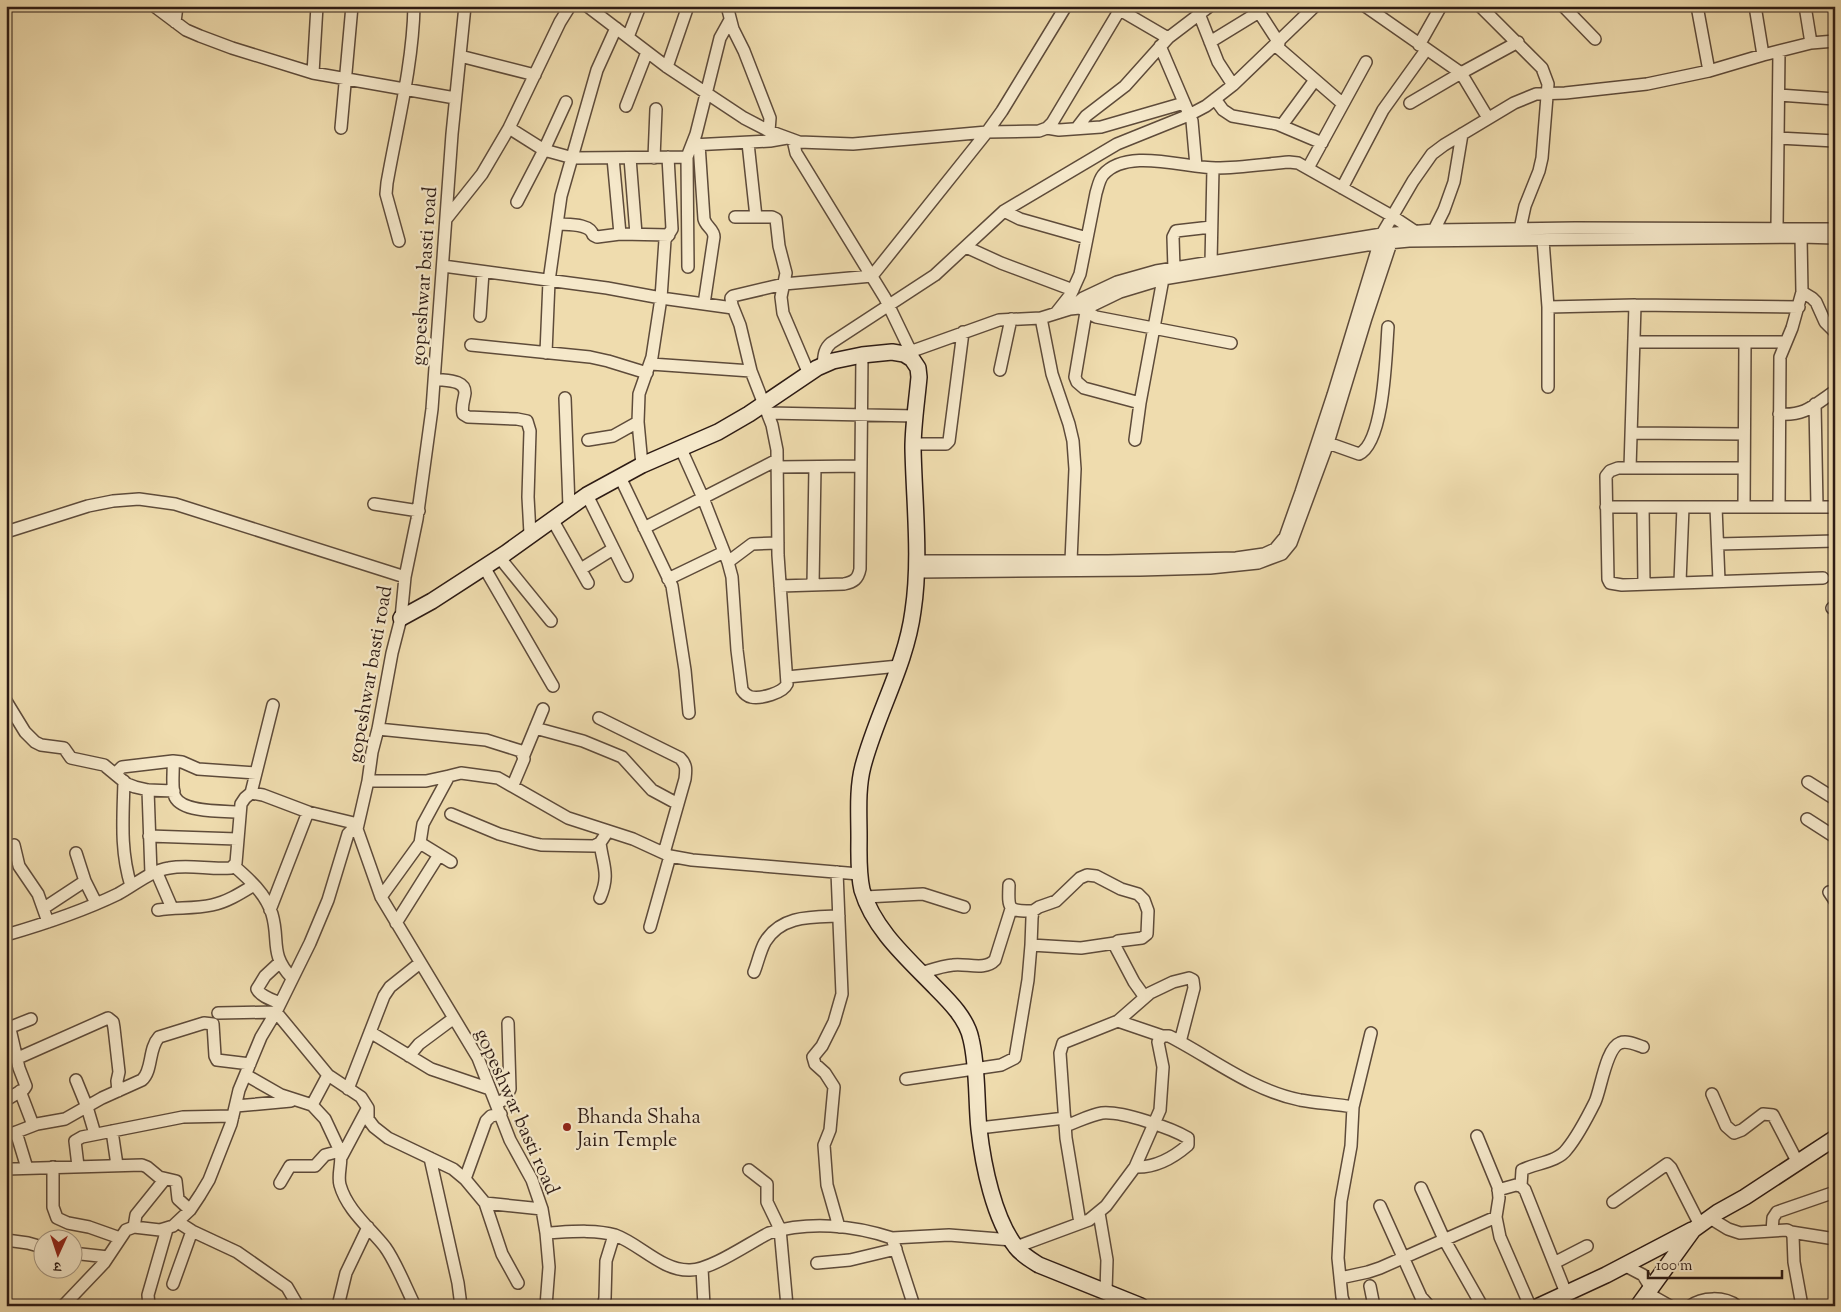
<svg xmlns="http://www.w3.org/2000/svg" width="1841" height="1312" viewBox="0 0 1841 1312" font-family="'Sorts Mill Goudy','Noto Serif Devanagari',serif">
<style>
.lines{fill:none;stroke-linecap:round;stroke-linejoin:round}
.street-casing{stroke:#5e4b3a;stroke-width:14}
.secondary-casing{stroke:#2d1b14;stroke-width:18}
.street{stroke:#f5e8ca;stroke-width:11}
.secondary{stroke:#f5e8ca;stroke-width:15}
.poi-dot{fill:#8f2418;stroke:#f5e8ca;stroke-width:2}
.labels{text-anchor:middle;stroke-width:4.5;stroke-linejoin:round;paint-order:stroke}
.street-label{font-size:20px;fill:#2d1b14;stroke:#f5e8ca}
.poi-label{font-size:20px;fill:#2d1b14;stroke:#f5e8ca;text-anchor:start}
</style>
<rect width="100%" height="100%" fill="#efdcae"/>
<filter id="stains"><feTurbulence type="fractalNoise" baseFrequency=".004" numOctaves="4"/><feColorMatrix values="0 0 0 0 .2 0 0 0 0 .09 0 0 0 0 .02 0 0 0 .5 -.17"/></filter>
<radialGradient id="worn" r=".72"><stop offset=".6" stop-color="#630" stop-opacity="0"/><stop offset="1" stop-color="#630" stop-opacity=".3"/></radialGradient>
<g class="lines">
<g class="street-casing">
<path id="street" d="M154 6 186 30 200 36 232 48 313 73 455 98
M465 6 452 134 432 409 417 519 405 577 401 618 392 653 378 729 372 752 368 781 357 829 381 897 478 1058 510 1140 532 1180 542 1209 546 1233 549 1267 546 1306
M587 6 667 67 744 118 769 131 799 142 853 144 987 132 1039 131 1047 128 1052 123 1122 6
M727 6 733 29 744 51 770 118 769 131
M1196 6 1218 62 1233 85
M1255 6 1279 43
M1365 6 1461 73 1488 118
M1480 6 1542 68 1548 84 1542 158 1539 171 1525 206 1520 229
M1563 6 1595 39
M1697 6 1709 71
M1755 6 1763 55
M1805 6 1811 43
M1120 10 1168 38
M175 22 177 6
M628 37 640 6
M1210 42 1259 12
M1275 45 1343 104
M1419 45 1441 6
M1160 46 1192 121 1196 166
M460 56 535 75
M667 67 688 6
M313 73 317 6
M1779 95 1835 99
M1215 99 1223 110 1232 116 1277 124 1322 143
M1410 103 1461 73 1518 42
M626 106 647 52
M1282 125 1315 80
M341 128 352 6
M509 128 544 150 573 158 687 157
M1047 128 1059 130 1101 127 1184 103
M1076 129 1086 116 1125 86 1168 38 1210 6
M1778 138 1835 141
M793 140 796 153 885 298 911 352
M748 143 756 217
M699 144 704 219C706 227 714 229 714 237L704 304
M692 145 770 141 787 138
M613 158 620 234
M630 158 636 234
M654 158 656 109
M1308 168 1366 62
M1342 188 1383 110 1426 50
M517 202 544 150 566 102
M1004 211 1020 219 1087 238
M735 217H772L776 219 779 246 786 273 781 297 783 313 809 374
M447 218 482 174 509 128 560 22 570 6
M557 224C568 225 590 223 593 235L597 237 620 234 669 235
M1777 227 1779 51
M1434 230 1444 210 1454 182 1462 134
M1543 240 1548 307V387
M399 241 386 194 387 183C397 126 413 64 414 6
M966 247 1001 263 1073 290
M1211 263 1213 168
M443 266 607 288 661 298 733 308
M688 267 687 157 696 134 720 38 730 20
M1174 269 1173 237 1176 231 1211 227
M1802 292 1812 298 1816 302 1825 322 1835 332
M1548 307 1635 305 1799 307
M1080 308 1096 317 1231 343
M1070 309 1083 298 1117 282 1156 271 1382 234 1434 230 1575 228 1835 229
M1086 312 1075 377 1077 382 1084 388 1140 403
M1056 313 1071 294 1080 274 1096 193C1098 187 1099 180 1103 175 1127 147 1185 168 1216 168 1240 168 1265 164 1289 162L1298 163 1392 216 1416 232
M480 316 483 272
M1041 318 1052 374 1069 424 1073 441 1075 469 1071 561
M1634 342H1785
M471 345 590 357 608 361 647 373
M546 353 549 281 561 196 597 70 616 28
M904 354 999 320 1041 318 1070 309 1089 307 1120 292 1163 279 1367 245 1409 241 1801 237 1835 238
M651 364 751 371
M823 365C824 356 824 349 831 343L935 275 1004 211 1117 144 1189 115 1206 106 1233 85 1315 6
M1000 370 1011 319
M435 379C445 381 465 379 465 393 464 401 461 406 463 414L468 417 517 419 527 421 530 431 528 497 530 534
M565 398 569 507
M1815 404 1817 507
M768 413 916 416
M1779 414C1806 416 1814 405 1835 391
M1632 433 1744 434
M588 440 613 436 638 422
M1135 440 1140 403 1163 279
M1328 443 1359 454C1384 443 1386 354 1388 327
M913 444H946L949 441 963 332
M681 449 703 498 728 562 732 577 737 650 742 690C744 693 747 696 751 697 761 699 783 693 787 684L778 555 777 450 772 425 751 371 740 325 732 305 731 298 733 296 784 284 872 276 987 132 1002 111 1066 6
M642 465 638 422 639 394 652 357 661 298 665 240 672 229 668 157
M777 467 861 466
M1630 468 1635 305
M1744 468H1618L1610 471 1606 476 1608 579 1610 583 1622 585 1823 578
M620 477 672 586 685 670 689 713
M587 495 627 576
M374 504 419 511
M1606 507H1835
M1643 507 1644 584
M1716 507 1719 581
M1744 507 1745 342
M1779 507 1780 357 1792 328 1802 292 1801 237
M552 519 588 583
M644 528 777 460
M6 532 88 506 113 501 139 499 175 504 405 577
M1718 544 1835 541
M499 557 551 621
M916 561H1108L1236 558 1264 554 1275 549 1285 537 1301 492 1333 395 1382 234 1413 181 1432 154 1444 145 1514 103 1536 94 1565 93 1647 84 1709 71 1763 55 1811 43 1835 41
M728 562 752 544 778 543
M484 567 553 686
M581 569 613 549
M917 572 1140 570 1210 568 1258 563 1282 554 1291 543 1328 443 1366 318 1393 237
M668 579 724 552
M1680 582 1683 507
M813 585 815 467
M780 586 844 584C854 582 858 579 860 569L862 355
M1832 608 1835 606
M787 677 899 666
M6 701 25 732 35 742 41 745 64 748 71 758 104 765 127 784 135 787 148 790 174 791
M599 718 680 758C687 765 686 770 685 779L664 853
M535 728 583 741 622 757 652 790 678 804
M378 729 486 740 521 751 524 759 513 785
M524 755 543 709
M173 761C174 772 171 788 175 797 183 813 224 811 239 812
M115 774 122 767 173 761 182 762 198 769 256 773
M124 781C123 819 120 850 131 886
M368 781H426L449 776
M1808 782 1835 799
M148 790 151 874
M251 793 273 705
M451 814 499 834 532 843 541 845 594 846 600 843 608 831
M1807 819 1835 837
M149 836 237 839
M420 843 451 862
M600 843C603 866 610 874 600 898
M14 845 19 866 38 894 48 922
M76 853 85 881 96 903
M234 866C249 879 266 894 272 914 280 941 269 954 292 978
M156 871 172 908
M837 872 842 994 834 1022 822 1046 813 1057 815 1064 825 1073 834 1087 830 1130 824 1145 827 1185 839 1227
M1009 885C1008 910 1008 911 1033 911
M1829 892 1835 901
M381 897 420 843 423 824 449 776 461 773 498 778 568 818 633 839 670 856 692 860 859 874
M865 897 923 894 964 907
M44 908 85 881
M158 910C176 907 194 909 212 905 227 902 241 893 254 885
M270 910 308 812
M396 923 437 858
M650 927 670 856
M6 935C44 924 83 911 118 894 135 885 150 871 169 868 190 864 210 870 231 868L236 863 241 804 245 798 251 793 263 795 308 812 358 824
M1031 945 1081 948 1115 943
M279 963 265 976 257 989C261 997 273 1000 280 1003
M754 972C758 962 760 951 765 942 781 915 812 917 839 916
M921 973C931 970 942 966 953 965 966 963 985 971 995 960L1011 909
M218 1013 276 1012 328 1075 361 1097 368 1108V1119L374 1127 388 1138 453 1169 465 1179 485 1203 542 1209
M1118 1021 1162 1036
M6 1029 31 1019
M370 1032 431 1069 490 1089
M409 1056 419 1044 454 1018
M18 1058 108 1018 113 1022 114 1028 119 1072 117 1081 118 1091
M246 1075 281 1095 312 1105 325 1119 340 1151C343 1162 337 1174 340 1185 347 1210 370 1228 385 1247 396 1262 406 1288 415 1306
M906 1079 1001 1065 1015 1058 1028 980 1031 945 1032 918 1033 911 1039 907 1056 901 1080 878 1087 875 1096 876 1121 889 1138 894 1144 900 1148 911 1147 934 1142 938 1118 941 1115 943V946L1134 982 1144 996
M76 1080 87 1107 95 1134
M348 1089 384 996 390 987 420 963
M20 1091 33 1125
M1712 1094 1726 1126 1734 1133 1742 1130 1763 1114 1773 1115 1798 1163
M6 1100 24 1089 26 1086 19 1068 10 1029
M496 1104 505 1099 510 1089 508 1023
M312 1105 328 1075
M236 1106 291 1101
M1065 1126C1077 1122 1090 1115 1102 1113 1122 1111 1171 1128 1188 1138V1145C1173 1158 1156 1168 1135 1167
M979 1128 1065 1118
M112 1131 117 1165
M16 1132 27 1168
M6 1136 37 1124 65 1119 102 1098 142 1080C153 1070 148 1049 159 1037L204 1023 213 1024 215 1056 217 1060 250 1064
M1477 1136 1498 1187 1499 1198 1496 1217 1500 1237 1530 1306
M342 1156 367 1109
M430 1158 458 1283 461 1306
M78 1166 75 1141 82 1137 183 1117 233 1116
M53 1167V1207L57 1218 68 1223 89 1227 120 1238
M6 1169 142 1165 147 1167 159 1177 176 1181 178 1199 190 1210
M749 1170 767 1184V1202L780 1229 787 1306
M465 1179 486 1121 491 1116 501 1114
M280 1183 290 1166H315L325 1155 340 1151
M1521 1186 1522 1170C1536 1163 1558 1162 1567 1149 1577 1137 1588 1116 1595 1102 1601 1089 1606 1048 1620 1043 1627 1040 1637 1045 1643 1047
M1421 1188 1444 1239 1482 1306
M1498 1190 1516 1185 1521 1186 1525 1190 1566 1293
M1613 1202 1667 1164 1671 1168 1700 1225
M485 1203 502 1254 518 1283
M1380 1206 1421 1297 1429 1306
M1099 1213 1107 1260 1106 1291
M1710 1218 1728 1229 1740 1233 1787 1230 1791 1232 1793 1236 1794 1262 1802 1306
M178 1222 192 1231 237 1252 287 1287 298 1306
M1080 1223 1066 1138 1060 1053 1063 1043 1118 1021 1150 993 1173 982 1189 978 1193 980 1194 988 1180 1042
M134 1227 136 1215 165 1179
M1772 1231 1773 1218 1777 1212 1835 1192
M1791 1232 1835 1239
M546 1233C568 1232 594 1229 615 1235 640 1244 662 1271 690 1270 711 1270 749 1243 769 1233 809 1221 853 1225 892 1238L914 1306
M892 1238 949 1235 1012 1240
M6 1240 28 1243 42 1247
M1016 1247 1089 1220 1106 1206 1135 1167 1160 1110 1163 1067 1158 1042 1162 1036H1169C1212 1058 1251 1090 1300 1100 1317 1103 1335 1104 1353 1107
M72 1253 108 1257
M817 1263 850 1260 896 1249
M1554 1263 1587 1246
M1624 1265 1643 1275 1651 1288
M702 1268 704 1306
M1340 1278 1368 1272 1380 1268 1496 1217
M173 1284 192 1231
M1370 1286 1374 1306
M1647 1293 1670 1306
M63 1306 104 1263 126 1230 134 1227 160 1230 173 1226 190 1210 200 1195 209 1180 231 1124 239 1090 261 1037 276 1012 310 943 328 900 348 834 353 829H357
M149 1306 148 1295 167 1229
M338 1306 346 1273 368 1227
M603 1306 605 1298 606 1261 614 1235
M1345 1306 1342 1297 1338 1258 1341 1201 1351 1146 1353 1107 1371 1033
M1690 1306C1702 1297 1724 1296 1737 1306"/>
</g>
<g class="secondary-casing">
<path id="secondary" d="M401 618 432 601 506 553 587 495 642 465 718 432 749 414 817 368 833 361 862 355 892 352 904 354 912 359 918 368 919 377C917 400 913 425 913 448 914 502 921 558 913 611 906 665 877 713 863 766 857 789 859 814 859 837 859 855 858 872 862 890 874 930 908 959 936 988 950 1002 967 1019 971 1039 978 1068 976 1100 979 1129 983 1165 994 1219 1016 1247 1022 1255 1031 1260 1039 1265L1141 1306
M1539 1306 1606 1275 1692 1230
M1638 1306 1693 1230 1718 1212 1745 1197 1835 1138"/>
</g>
<use href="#street" class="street"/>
<use href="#secondary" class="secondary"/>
</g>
<circle class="poi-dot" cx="567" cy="1127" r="5"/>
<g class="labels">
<g class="street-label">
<text transform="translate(423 276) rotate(-86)" y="7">gopeshwar basti road</text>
<text transform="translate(369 674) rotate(-80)" y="7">gopeshwar basti road</text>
<text transform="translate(518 1111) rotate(66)" y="7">gopeshwar basti road</text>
</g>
<g class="poi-label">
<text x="577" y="1123">Bhanda Shaha<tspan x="577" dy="23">Jain Temple</tspan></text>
</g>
</g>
<rect width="1841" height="1312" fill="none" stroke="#efdcae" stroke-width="25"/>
<rect x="8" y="8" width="1826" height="1297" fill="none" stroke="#2d1b14" stroke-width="2.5"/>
<rect x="12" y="12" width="1816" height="1287" fill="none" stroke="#2d1b14"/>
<g transform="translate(58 1254) rotate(183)"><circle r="24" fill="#f5e8ca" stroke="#a59681"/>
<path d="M0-4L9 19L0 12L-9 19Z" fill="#8f2418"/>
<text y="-8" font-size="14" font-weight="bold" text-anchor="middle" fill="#2d1b14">उ</text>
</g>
<path d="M1648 1270v8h134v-8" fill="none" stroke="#2d1b14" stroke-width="2.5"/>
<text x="1656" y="1270" font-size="15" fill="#2d1b14" stroke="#f5e8ca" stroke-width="4" paint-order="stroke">100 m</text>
<rect width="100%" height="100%" filter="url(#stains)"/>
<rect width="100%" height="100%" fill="url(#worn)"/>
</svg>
